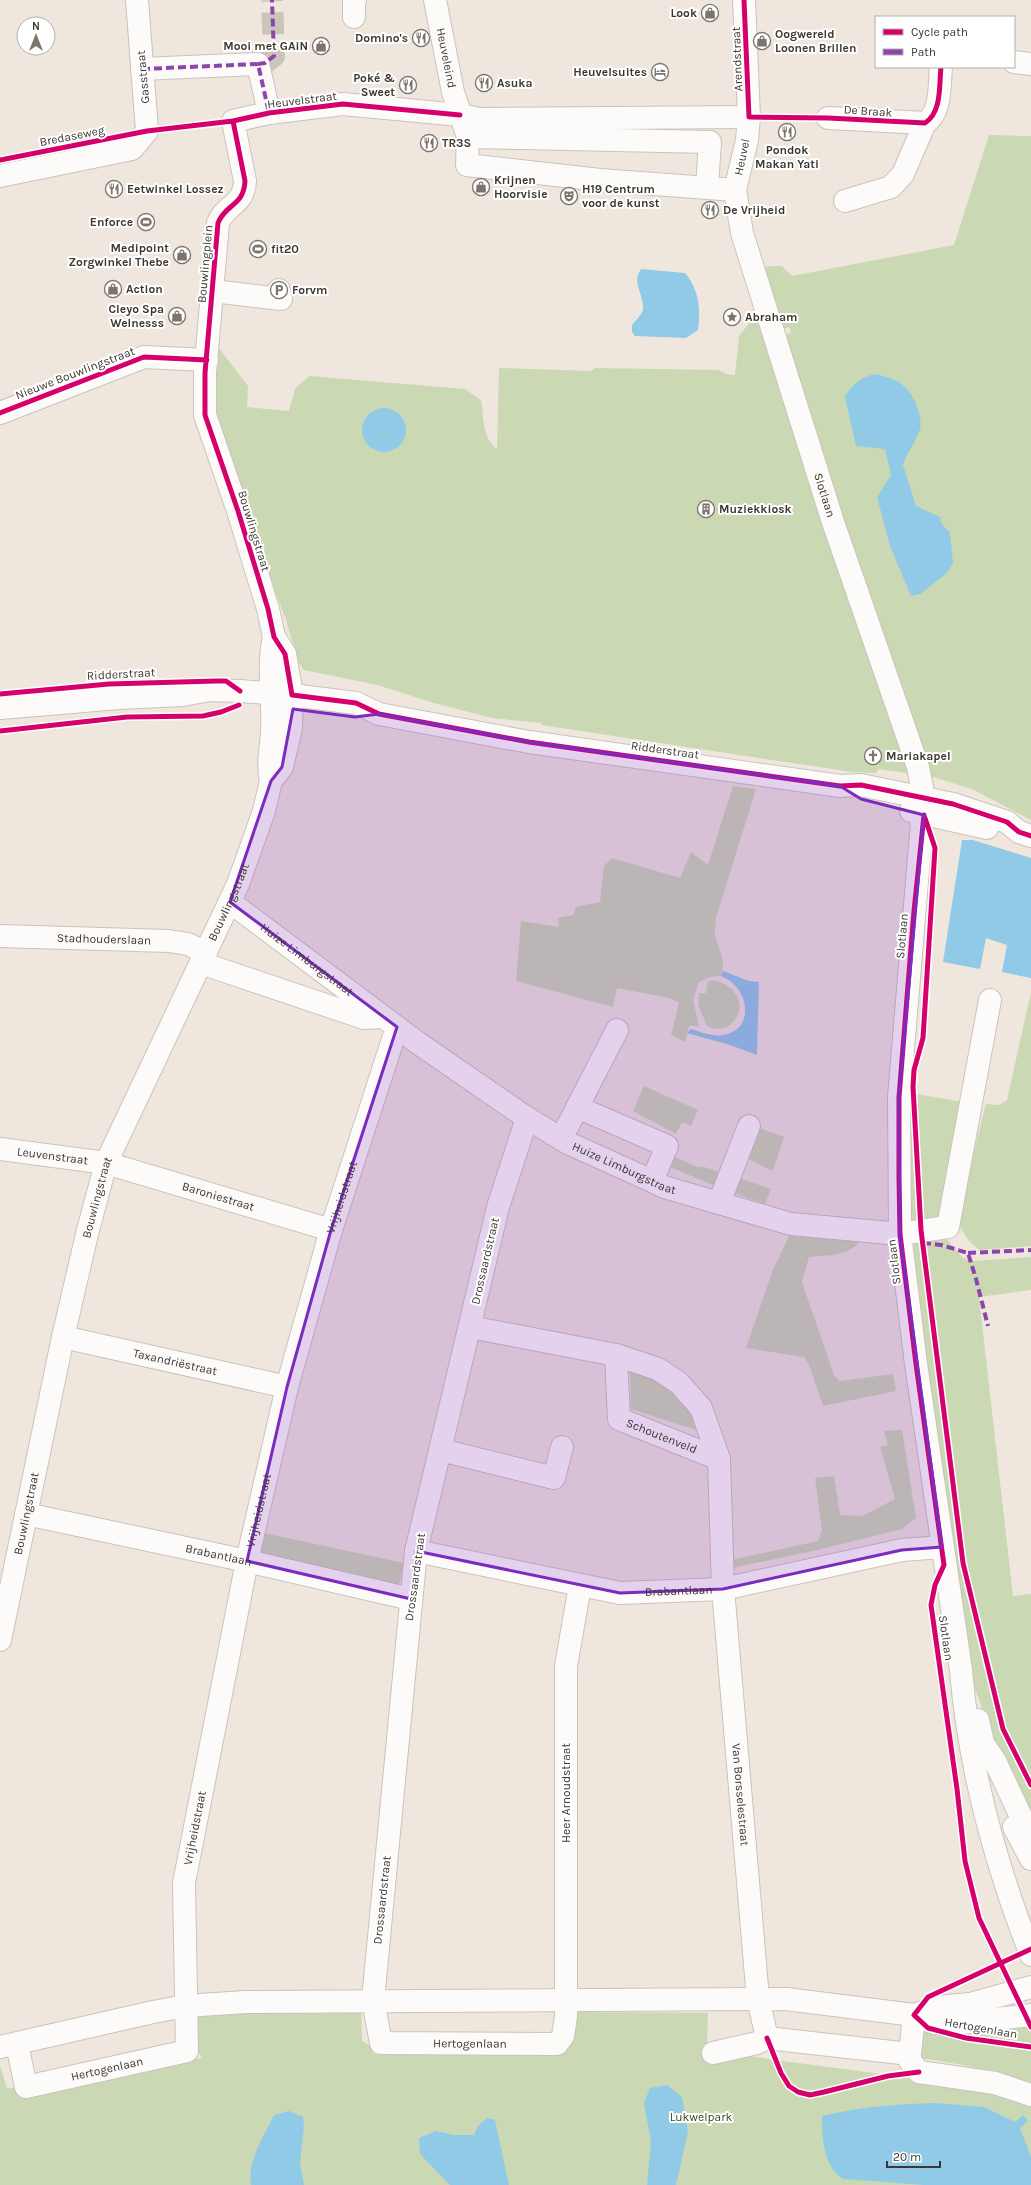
<svg xmlns="http://www.w3.org/2000/svg" width="1031" height="2185" viewBox="0 0 1031 2185" font-family="Karla,sans-serif">
<style>
.green{fill:#cbd8b4}
.water{fill:#90cae7}
.lines{fill:none;stroke-linecap:round;stroke-linejoin:round}
.minor-tunnel{stroke:#cbc4ba;stroke-width:22;stroke-dasharray:22 11;stroke-linecap:butt}
.minor-casing{stroke:#cac3bc;stroke-width:24}
.minor{stroke:#fdfbfa;stroke-width:22}
.quiet{stroke:#8e44ad;stroke-width:4;stroke-dasharray:8 4;stroke-linecap:butt}
.cycleway-casing{stroke:#fff;stroke-width:8}
.cycleway{stroke:#d6006c;stroke-width:5}
.marked{fill:#7b2cbf;fill-opacity:0.2;stroke:#7b2cbf;stroke-width:3;stroke-linejoin:round}
.labels{text-anchor:middle;stroke-width:4;stroke-linejoin:round;paint-order:stroke}
.poi-label{font-size:12px;font-weight:bold;fill:#3d3730;stroke:#fff;text-anchor:start}
.street-label{font-size:12px;fill:#3d3730;stroke:#fff}
.park-label{font-size:12px;fill:#314815;stroke:#fff}
</style>
<rect width="100%" height="100%" fill="#efe7dd"/>
<path class="green" d="M989 135 1031 136V820L972 789 933 777 879 769 876 773 852 772 541 725V723L492 718 434 703 377 685 304 670 298 662 286 620 263 559 216 410 215 343 248 386 247 407 289 411 295 389 309 376 465 389 481 400C484 417 482 438 497 449L499 368 591 371 595 368 719 370 726 374 735 375 739 336 755 316 777 375 783 335 791 333 789 327 781 330 761 269 769 266H782L792 276 954 245Z
M733 786 756 789 716 918C716 923 714 930 715 935 718 948 727 962 721 976L710 977 699 982 693 1000 699 1026H689L685 1042 671 1035 679 1003 669 998 617 988 613 1007 516 981 521 921 559 927 558 918 573 915 576 907 600 902 604 866 612 858 680 878 691 852 708 865Z
M714 980C760 993 735 1041 707 1026L698 1005 699 993H706L708 981Z
M1031 992V1246L979 1250 969 1241 958 1224 960 1207 986 1104 999 1105 1007 1100Z
M644 1086 698 1110 691 1126 682 1122 676 1134 633 1111Z
M904 1092 970 1103 945 1219 902 1225Z
M754 1126 784 1137 773 1171 744 1157Z
M675 1157 700 1168 701 1166 726 1174 720 1188 670 1167Z
M733 1176 771 1189 765 1204 729 1191Z
M791 1232 861 1240C848 1257 829 1255 809 1257L802 1282 834 1375 840 1381 893 1374 896 1391 823 1406 809 1365 804 1357 746 1348 772 1272Z
M944 1236 963 1258 975 1261 1031 1257V1290L979 1297 1013 1596 1031 1594V1825L1011 1785 968 1670 903 1241Z
M630 1364H641L690 1407 699 1431 631 1409Z
M902 1430 916 1518 902 1529 813 1551 732 1568 731 1560 818 1541 822 1531 815 1478 834 1476 840 1515 862 1516 895 1499 880 1447 888 1445 884 1431Z
M264 1533 404 1563 399 1585 259 1555Z
M193 2007 361 2010 362 2041 371 2046 373 2054 387 2055 385 2046 566 2047 574 2012 708 2013 707 2049 768 2059 1002 2090 1031 2103V2185H0V2066L7 2088H13L202 2058 191 2041Z
M1031 2025V2082L963 2065 921 2058 918 2040 923 2031 968 2040V2032Z"/>
<path class="water" d="M641 269 685 273C699 289 701 310 698 330L686 338 635 336 632 332V325C636 320 642 315 643 309 644 294 631 283 641 269Z
M874 374C885 376 897 379 905 387 914 395 923 417 920 429 916 442 906 453 903 465L916 506 940 517 941 523 950 533 953 563 946 574 920 594 911 596 890 546 877 497 891 475 885 449 856 446 845 397C852 385 860 378 874 374Z
M362 430a22 22 0 1 1 44 0a22 22 0 1 1-44 0Z
M962 840H973L1031 858V978L1002 972 1007 945 986 938 980 969 943 962Z
M723 971 749 981 759 982 757 1055 730 1045 687 1033 691 1029C701 1032 713 1037 724 1035 757 1028 748 986 721 976Z
M667 2085 682 2097 688 2132 676 2185H647L651 2142 644 2103 650 2088Z
M935 2103 984 2107 1015 2122 1023 2115 1028 2121 1020 2128 1031 2157V2185H924L843 2179C823 2165 822 2139 822 2116 859 2107 896 2104 935 2103Z
M289 2111 303 2117 304 2126 300 2163 304 2185H251C247 2161 264 2136 274 2115Z
M487 2118 495 2120 509 2185H450L420 2154 419 2138 436 2131 454 2135H474L478 2126Z"/>
<g class="lines">
<path class="minor-tunnel" d="M265 63 274 56 272 0"/>
<g class="minor-casing">
<g id="minor">
<path id="s1" d="M435 0 453 92 468 137 467 165 600 180 735 190"/>
<path id="s2" d="M744 0 749 117 747 140 735 190 742 233 833 522 918 767 924 798 899 1097 900 1234 916 1364 961 1670C969 1769 995 1863 1031 1955"/>
<path d="M354 17V1L355 0"/>
<path d="M1014 62 1031 64"/>
<path d="M142 69 258 64 269 113"/>
<path d="M828 118 925 123C942 112 939 86 941 67"/>
<path d="M468 137 710 142 707 187"/>
<path d="M0 176 132 149 147 131 137 0"/>
<path d="M845 201 891 187 903 174 925 123"/>
<path d="M213 291 281 299 279 290"/>
<path d="M0 413 144 357 207 360"/>
<path d="M0 708 119 698 183 695 210 690 240 691 292 695 356 703 379 714 529 742 840 786 861 785 953 804 1007 822 1019 832 1031 836"/>
<path d="M271 781C267 764 271 749 272 732 274 700 267 668 274 637"/>
<path d="M911 811 987 828"/>
<path id="s3" d="M230 902 418 1043 527 1118 568 1143 652 1181 664 1187 791 1224 900 1234 948 1227 990 1000"/>
<path id="s4" d="M0 936 169 941 188 944 206 953"/>
<path d="M201 963 364 1018 383 1017"/>
<path d="M577 1107 667 1146 652 1181"/>
<path id="s5" d="M527 1118 498 1207 416 1551 373 2000 381 2043 557 2044 563 2036 566 2016V1666L580 1586"/>
<path d="M561 1139 617 1030"/>
<path id="s6" d="M0 1149 106 1163 331 1230"/>
<path d="M719 1203 749 1126"/>
<path id="s7" d="M470 1327 616 1355 658 1369 679 1383 701 1408 719 1459 723 1589 758 1999 767 2038"/>
<path id="s8" d="M63 1337 287 1387"/>
<path id="s9" d="M616 1355 619 1419 719 1459"/>
<path d="M441 1450 554 1478 562 1447"/>
<path id="s10" d="M26 1514 247 1561 411 1599"/>
<path id="s11" d="M416 1551 620 1593 723 1589 902 1550 942 1547"/>
<path id="s12" d="M0 1640 63 1337 87 1234 106 1163 238 884 264 811 271 781 282 767 291 728 292 695 285 654 274 637 268 609 238 511 205 415V373L218 223C225 204 244 206 245 181L233 121 269 113 343 104 460 115 480 119 749 117"/>
<path d="M978 1720 983 1743 995 1761 1031 1838"/>
<path d="M1014 1827 1031 1859"/>
<path d="M914 2015 938 2007 970 2004 1031 1987"/>
<path d="M767 2038 910 2054 914 2015"/>
<path id="s13" d="M17 2044 26 2087 187 2051 184 1883 247 1561 287 1387 331 1230 397 1027"/>
<path d="M0 2047 153 2012 185 2006 245 2002 786 1999 914 2015 935 2023H961L1031 2015"/>
<path d="M713 2053 757 2043 767 2038"/>
<path d="M910 2054V2061L919 2072 995 2083 1031 2095"/>
</g>
</g>
<use href="#minor" class="minor"/>
<path class="quiet" d="M258 64 265 63 274 56 272 0
M142 69 258 64 269 113
M923 1243 941 1245 968 1253 976 1279 988 1326
M968 1253 1031 1250"/>
<g class="cycleway-casing">
<path id="cycleway" d="M744 0 749 117 828 118 925 123C942 112 939 86 941 67
M233 121 245 181C244 206 225 204 218 223L205 373V415L238 511 268 609 274 637 285 654 292 695 356 703 379 714 529 742 840 786 861 785 953 804 1007 822 1019 832 1031 836
M0 160 147 131 233 121 269 113 343 104 460 115
M0 413 144 357 207 360
M0 694 109 684 216 681H226L240 691
M0 731 127 717 203 716 221 712 239 705
M924 815 914 911 899 1097V1178L900 1234 916 1364 944 1565 935 1585 931 1605 957 1789 965 1861 979 1918 1031 2027
M925 818 935 848 923 1038 914 1070 913 1087 921 1230 963 1563 1003 1729 1031 1785
M1031 1949 928 1997 914 2015 928 2028 966 2038 1031 2047
M767 2038 781 2073 789 2086 798 2092 810 2095 824 2092 888 2076 919 2072"/>
</g>
<use href="#cycleway" class="cycleway"/>
</g>
<path class="marked" d="M293 709 355 717 379 714 529 742 840 786 861 799 924 815 899 1097 900 1234 942 1547 902 1550 723 1589 620 1593 416 1551 411 1599 247 1561 287 1387 331 1230 397 1027 230 902 271 781 282 767Z"/>
<defs>
<g id="shop-ring" transform="scale(0.9)"><circle r="9.5" fill="#fff" stroke="#7b756d" stroke-width="1.5"/><path d="M-5-2.5h2.3a2.7 3.5 0 0 1 5.4 0H5L5.5 6h-11ZM-1.5-2.5h3a1.5 2.3 0 0 0-3 0Z" fill="#7b756d"/></g>
<g id="restaurant-ring" transform="scale(0.9)"><circle r="9.5" fill="#fff" stroke="#7b756d" stroke-width="1.5"/><path d="M-5-6h1v4h1v-4h1v4h1v-4h1v5L-1.5 .5V6h-2V.5L-5-1ZM5-6V6H3V1.5H1.5Q1.5-4 5-6Z" fill="#7b756d"/></g>
<g id="hotel-ring" transform="scale(0.9)"><circle r="9.5" fill="#fff" stroke="#7b756d" stroke-width="1.5"/><path d="M-6-4.5h1.5V1H6V5H4.5V3h-9V5H-6ZM-4 0a1.8 1.8 0 1 1 3.6 0ZM.5 0V-2.5h3Q6-2.5 6 0Z" fill="#7b756d"/></g>
<g id="theatre-ring" transform="scale(0.9)"><circle r="9.5" fill="#fff" stroke="#7b756d" stroke-width="1.5"/><path d="M-5-5.5Q0-4 5-5.5V0Q5 5 0 6Q-5 5-5 0ZM-3.3-2.5H-1v1.5H-3.3ZM1-2.5H3.3v1.5H1ZM-2.8 1Q0 5.5 2.8 1Z" fill="#7b756d"/></g>
<g id="stadium-ring" transform="scale(0.9)"><circle r="9.5" fill="#fff" stroke="#7b756d" stroke-width="1.5"/><path d="M0-5a6.5 5 0 1 0 0 10a6.5 5 0 1 0 0-10ZM-3.5-1.8h7v3.6h-7Z" fill="#7b756d"/></g>
<g id="parking-ring" transform="scale(0.9)"><circle r="9.5" fill="#fff" stroke="#7b756d" stroke-width="1.5"/><path d="M-3.5-5.5H1a3.5 3.5 0 0 1 0 7H-1V5.5H-3.5ZM-1-3.4V-.6H.8a1.4 1.4 0 0 0 0-2.8Z" fill="#7b756d"/></g>
<g id="sight-ring" transform="scale(0.9)"><circle r="9.5" fill="#fff" stroke="#7b756d" stroke-width="1.5"/><path d="M0-6L1.8-2.2L6-1.7L2.9 1.2L3.7 5.4L0 3.3L-3.7 5.4L-2.9 1.2L-6-1.7L-1.8-2.2Z" fill="#7b756d"/></g>
<g id="building-ring" transform="scale(0.9)"><circle r="9.5" fill="#fff" stroke="#7b756d" stroke-width="1.5"/><path d="M-4-6H4V6H1V3H-1V6H-4ZM-2.5-4.3h1.7v1.8h-1.7ZM.8-4.3h1.7v1.8H.8ZM-2.5-1h1.7V.8h-1.7ZM.8-1h1.7V.8H.8Z" fill="#7b756d"/></g>
<g id="church-ring" transform="scale(0.9)"><circle r="9.5" fill="#fff" stroke="#7b756d" stroke-width="1.5"/><path d="M-1.2-6h2.4v3.5h3.3v2.4h-3.3V6h-2.4V-.1h-3.3v-2.4h3.3Z" fill="#7b756d"/></g>
</defs>
<g fill-rule="evenodd">
<use href="#shop-ring" x="710" y="13"/>
<use href="#restaurant-ring" x="421" y="38"/>
<use href="#shop-ring" x="762" y="41"/>
<use href="#shop-ring" x="321" y="46"/>
<use href="#hotel-ring" x="660" y="72"/>
<use href="#restaurant-ring" x="484" y="83"/>
<use href="#restaurant-ring" x="408" y="85"/>
<use href="#restaurant-ring" x="787" y="132"/>
<use href="#restaurant-ring" x="429" y="143"/>
<use href="#shop-ring" x="481" y="187"/>
<use href="#restaurant-ring" x="114" y="189"/>
<use href="#theatre-ring" x="569" y="196"/>
<use href="#restaurant-ring" x="710" y="210"/>
<use href="#stadium-ring" x="146" y="222"/>
<use href="#stadium-ring" x="258" y="249"/>
<use href="#shop-ring" x="182" y="255"/>
<use href="#shop-ring" x="113" y="289"/>
<use href="#parking-ring" x="279" y="290"/>
<use href="#shop-ring" x="177" y="316"/>
<use href="#sight-ring" x="732" y="317"/>
<use href="#building-ring" x="706" y="509"/>
<use href="#church-ring" x="873" y="756"/>
</g>
<g class="labels">
<g class="poi-label">
<text x="697" y="17" text-anchor="end">Look</text>
<text x="775" y="38">Oogwereld<tspan x="775" dy="14">Loonen Brillen</tspan></text>
<text x="408" y="42" text-anchor="end">Domino's</text>
<text x="308" y="50" text-anchor="end">Mooi met GAiN</text>
<text x="647" y="76" text-anchor="end">Heuvelsuites</text>
<text x="395" y="82" text-anchor="end">Poké &amp;<tspan x="395" dy="14">Sweet</tspan></text>
<text x="497" y="87">Asuka</text>
<text x="442" y="147">TR3S</text>
<text x="787" y="154" text-anchor="middle">Pondok<tspan x="787" dy="14">Makan Yati</tspan></text>
<text x="494" y="184">Krijnen<tspan x="494" dy="14">Hoorvisie</tspan></text>
<text x="127" y="193">Eetwinkel Lossez</text>
<text x="582" y="193">H19 Centrum<tspan x="582" dy="14">voor de kunst</tspan></text>
<text x="723" y="214">De Vrijheid</text>
<text x="133" y="226" text-anchor="end">Enforce</text>
<text x="169" y="252" text-anchor="end">Medipoint<tspan x="169" dy="14">Zorgwinkel Thebe</tspan></text>
<text x="271" y="253">fit20</text>
<text x="126" y="293">Action</text>
<text x="292" y="294">Forvm</text>
<text x="164" y="313" text-anchor="end">Cleyo Spa<tspan x="164" dy="14">Welnesss</tspan></text>
<text x="745" y="321">Abraham</text>
<text x="719" y="513">Muziekkiosk</text>
<text x="886" y="760">Mariakapel</text>
</g>
<g class="street-label">
<text dy="4" stroke="none"><textPath href="#s1" startOffset="59">Heuveleind</textPath></text>
<text transform="translate(737 59) rotate(-92)" y="4">Arendstraat</text>
<text transform="translate(143 77) rotate(-95)" y="4">Gasstraat</text>
<text transform="translate(302 100) rotate(-7)" y="4">Heuvelstraat</text>
<text transform="translate(868 111) rotate(4)" y="4">De Braak</text>
<text transform="translate(72 136) rotate(-11)" y="4">Bredaseweg</text>
<text transform="translate(742 157) rotate(-78)" y="4">Heuvel</text>
<text transform="translate(205 264) rotate(-85)" y="4">Bouwlingplein</text>
<text transform="translate(75 373) rotate(-21)" y="4">Nieuwe Bouwlingstraat</text>
<text dy="4" stroke="none"><textPath href="#s2" startOffset="510">Slotlaan</textPath></text>
<text transform="translate(254 531) rotate(73)" y="4">Bouwlingstraat</text>
<text transform="translate(121 674) rotate(-3)" y="4">Ridderstraat</text>
<text transform="translate(665 750) rotate(8)" y="4">Ridderstraat</text>
<text dy="4" stroke="none"><textPath href="#s12" startOffset="777">Bouwlingstraat</textPath></text>
<text transform="translate(902 936) rotate(-85)" y="4">Slotlaan</text>
<text dy="4" stroke="none"><textPath href="#s4" startOffset="104">Stadhouderslaan</textPath></text>
<text dy="4" stroke="none"><textPath href="#s3" startOffset="96">Huize Limburgstraat</textPath></text>
<text dy="4" stroke="none"><textPath href="#s6" startOffset="53">Leuvenstraat</textPath></text>
<text dy="4" stroke="none"><textPath href="#s3" startOffset="477">Huize Limburgstraat</textPath></text>
<text dy="4" stroke="none"><textPath href="#s6" startOffset="224">Baroniestraat</textPath></text>
<text dy="4" stroke="none"><textPath href="#s13" startOffset="1081">Vrijheidstraat</textPath></text>
<text dy="4" stroke="none"><textPath href="#s12" startOffset="453">Bouwlingstraat</textPath></text>
<text transform="translate(485 1261) rotate(-77)" y="4">Drossaardstraat</text>
<text transform="translate(894 1262) rotate(-97)" y="4">Slotlaan</text>
<text dy="4" stroke="none"><textPath href="#s8" startOffset="115">Taxandriëstraat</textPath></text>
<text dy="4" stroke="none"><textPath href="#s9" startOffset="110">Schoutenveld</textPath></text>
<text dy="4" stroke="none"><textPath href="#s13" startOffset="757">Vrijheidstraat</textPath></text>
<text dy="4" stroke="none"><textPath href="#s12" startOffset="129">Bouwlingstraat</textPath></text>
<text dy="4" stroke="none"><textPath href="#s10" startOffset="197">Brabantlaan</textPath></text>
<text transform="translate(415 1577) rotate(-82)" y="4">Drossaardstraat</text>
<text dy="4" stroke="none"><textPath href="#s11" startOffset="267">Brabantlaan</textPath></text>
<text transform="translate(946 1638) rotate(82)" y="4">Slotlaan</text>
<text transform="translate(566 1793) rotate(-90)" y="4">Heer Arnoudstraat</text>
<text dy="4" stroke="none"><textPath href="#s7" startOffset="642">Van Borsselestraat</textPath></text>
<text dy="4" stroke="none"><textPath href="#s13" startOffset="433">Vrijheidstraat</textPath></text>
<text transform="translate(382 1900) rotate(-84)" y="4">Drossaardstraat</text>
<text transform="translate(981 2028) rotate(10)" y="4">Hertogenlaan</text>
<text dy="4" stroke="none"><textPath href="#s5" startOffset="1031">Hertogenlaan</textPath></text>
<text dy="4" stroke="none"><textPath href="#s13" startOffset="127">Hertogenlaan</textPath></text>
</g>
<g class="park-label">
<text x="701" y="2121">Lukwelpark</text>
</g>
</g>
<rect x="875" y="16" width="140" height="52" fill="#ffffff" stroke="#b1afac"/>
<rect x="883" y="29" width="20" height="6" fill="#d6006c" stroke="#b1afac"/>
<text x="911" y="36" font-size="12" fill="#3d3730">Cycle path</text>
<rect x="883" y="49" width="20" height="6" fill="#8e44ad" stroke="#b1afac"/>
<text x="911" y="56" font-size="12" fill="#3d3730">Path</text>
<g transform="translate(36 36)"><circle r="19" fill="#ffffff" stroke="#b1afac"/>
<path d="M0-3L7 15L0 10L-7 15Z" fill="#7b756d"/>
<text y="-6" font-size="11" font-weight="bold" text-anchor="middle" fill="#3d3730">N</text>
</g>
<path d="M887 2161v6h53v-6" fill="none" stroke="#3d3730" stroke-width="2"/>
<text x="893" y="2161" font-size="12" fill="#3d3730" stroke="#ffffff" stroke-width="3" paint-order="stroke">20 m</text>
</svg>
